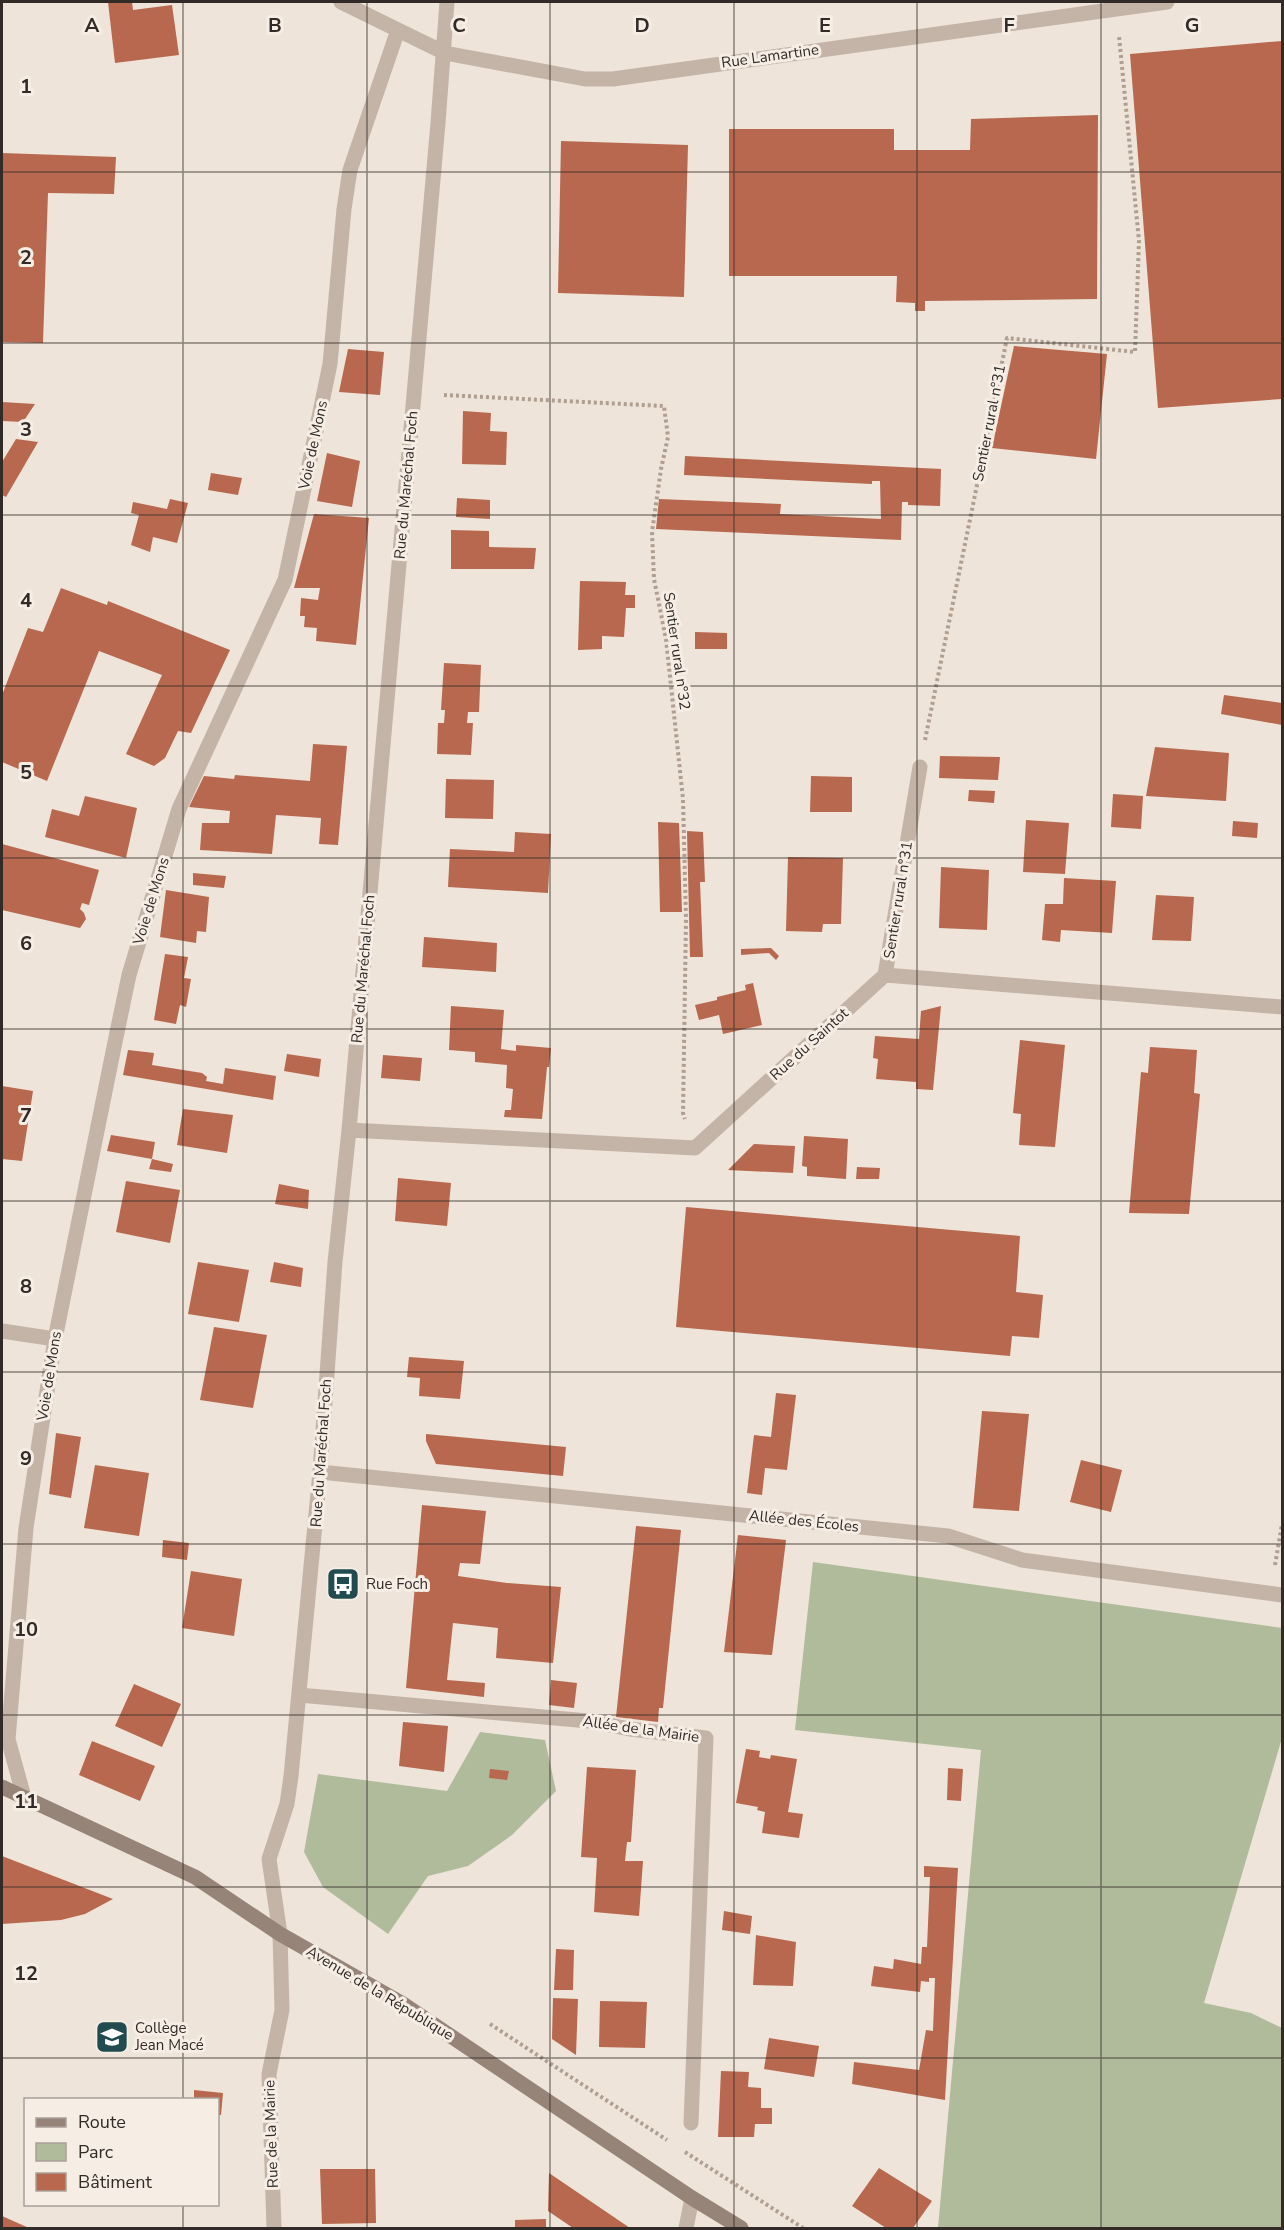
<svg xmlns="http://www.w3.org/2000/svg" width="1284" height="2230" viewBox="0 0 1284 2230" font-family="'Nunito Sans',sans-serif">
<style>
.green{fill:#b0bb9b}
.building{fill:#b7684e}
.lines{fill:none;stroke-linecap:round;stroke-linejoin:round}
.path{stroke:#b09f91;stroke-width:4;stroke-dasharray:3 3;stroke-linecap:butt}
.service{stroke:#c4b4a7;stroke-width:15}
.minor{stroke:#c4b4a7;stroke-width:15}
.secondary{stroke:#978479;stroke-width:15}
.grid{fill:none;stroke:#322a27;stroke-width:1.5;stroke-opacity:0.55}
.labels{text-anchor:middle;stroke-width:6;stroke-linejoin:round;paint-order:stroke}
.street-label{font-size:15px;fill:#322a27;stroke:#f6eee5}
.poi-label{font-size:15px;fill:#322a27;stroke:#f6eee5;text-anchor:start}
.grid-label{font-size:20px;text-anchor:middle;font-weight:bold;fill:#322a27;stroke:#f6eee5;stroke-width:6;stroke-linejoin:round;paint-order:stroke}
</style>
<rect width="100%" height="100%" fill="#eee4d9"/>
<path class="green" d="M813 1562 1282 1628V1738L1204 2003 1251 2013 1282 2028V2228H938L981 1750 795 1730Z
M480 1732 545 1740 556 1791 512 1835 468 1866 428 1876 388 1934 323 1887 304 1852 318 1774 447 1791Z"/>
<path class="building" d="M108 2H132L133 10 172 5 179 55 115 63Z
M1282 41V399L1158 408 1130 54Z
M1098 115 1097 299 925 301V311H915V303L896 302 897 276H729V129H894V150H970L971 119Z
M561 141 688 145 684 297 558 293Z
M2 153 116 157 114 194 48 193 43 343 2 342Z
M1014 346 1107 354 1096 459 992 448Z
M348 349 384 352 380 395 339 392Z
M2 402 35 404 23 422 2 421Z
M463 411 491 413 490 431 507 432 506 465 462 464Z
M16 439 38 442 6 497 2 495V462Z
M327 453 360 461 352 507 317 501Z
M685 456 941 469 940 506 908 505V502H902L901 540 656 529 659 499 781 504 780 514 881 519 880 481H872V484L684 475Z
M211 473 242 478 238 495 208 490Z
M457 498 490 500V519L456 517Z
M170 499 188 503 177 543 153 537 150 552 131 545 139 515 131 513 133 502 167 509Z
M314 514 369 518 356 645 316 641 317 628 304 627 305 616H300L301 598 318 600 320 588H294Z
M451 530 489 531V547L536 548 534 569H451Z
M580 581 626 582 625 595H635V608H626L624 637 602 636V649L578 650Z
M61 588 107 605 108 601 230 650 191 733 178 731 165 758 154 766 126 754 162 675 99 651 47 781 2 762V695L28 628 43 632Z
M695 632 727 633V649H695Z
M444 663 481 665 479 712H468L467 723H473L471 755 437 754 438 723H444L445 710H441Z
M1224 695 1282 703V725L1221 714Z
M313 744 347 746 338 845 319 844 321 818 276 815 272 854 200 850 202 823H229L230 811 189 807 204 776 234 779 235 775 310 781Z
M1155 747 1229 753 1226 801 1146 796Z
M940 756 1000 757 998 780 939 778Z
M811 776 852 777V812H810Z
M446 779 494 780 493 819 445 818Z
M969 790 995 791 994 803 968 801Z
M1113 794 1143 796 1141 829 1111 827Z
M85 796 137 808 126 858 45 837 52 809 79 816Z
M1026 820 1069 823 1065 874 1023 872Z
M1233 821 1258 823 1257 838 1232 836Z
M658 822 679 823 682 912H660Z
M687 831 703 832 705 882H700L703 957H690Z
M515 832 551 834 548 893 448 887 450 849 514 852Z
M2 844 99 870 89 905 82 903 80 909 84 913 86 919 80 928 2 910Z
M788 857 843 858 841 924H823L822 932 786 931Z
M941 867 989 870 987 930 939 928Z
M193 873 226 876 224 888 193 885Z
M1064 878 1116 881 1112 933 1061 930 1060 942 1042 940 1045 904H1063Z
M166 890 209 897 206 932 197 931 196 943 160 937Z
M1156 895 1194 897 1191 941 1152 940Z
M424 937 497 943 496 972 422 967Z
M771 948 779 956 776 960 769 953 741 955V949Z
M165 954 188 957 184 978 191 979 186 1007 180 1005 176 1024 154 1020Z
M753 983 762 1025 723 1034 719 1015 699 1020 695 1005 717 1000V997L746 990 745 985Z
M451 1006 504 1010 501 1049 516 1051V1045L551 1048 549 1067H547L542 1119 504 1117 505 1110H511L513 1089 506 1088 507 1065 475 1062V1052L449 1050Z
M941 1006 933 1090 916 1089V1082L876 1079 878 1059 873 1058 875 1036 919 1039 921 1011Z
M1020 1040 1065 1045 1055 1147 1019 1145 1021 1114 1013 1113Z
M1150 1047 1197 1050 1194 1093 1200 1094 1189 1214 1129 1213 1141 1072 1148 1073Z
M128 1050 154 1053 152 1065 202 1073 207 1077 206 1081 223 1084 225 1068 276 1076 273 1100 123 1075Z
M287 1054 321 1059 319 1077 284 1071Z
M383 1055 422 1058 420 1081 381 1078Z
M2 1086 33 1091 22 1161 2 1159Z
M183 1109 233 1115 227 1153 177 1145Z
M111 1135 155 1142 152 1159 173 1164 171 1172 149 1169 152 1159 107 1151Z
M804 1136 848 1139 846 1179 807 1176V1167L802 1166Z
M754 1144 795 1146 793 1173 728 1170Z
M857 1167 880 1168 879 1179H856Z
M398 1178 451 1183 447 1226 395 1221Z
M126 1181 180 1190 170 1243 116 1232Z
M279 1184 309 1190 308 1209 275 1204Z
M686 1207 1020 1236 1016 1292 1043 1295 1039 1338 1012 1336 1010 1356 676 1327Z
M198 1262 249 1270 239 1322 188 1314Z
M274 1262 303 1268 301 1287 270 1282Z
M214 1327 267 1335 253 1408 200 1400Z
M409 1357 464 1361 460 1399 419 1396 420 1378 407 1377Z
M776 1393 796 1395 787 1470 765 1468 762 1495 747 1493 754 1435 771 1437Z
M982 1411 1029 1414 1019 1511 973 1508Z
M56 1433 81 1437 71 1498 49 1494Z
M426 1434 566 1447 563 1476 436 1464 426 1441Z
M1081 1460 1122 1470 1111 1512 1070 1502Z
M95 1465 149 1473 139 1536 84 1528Z
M422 1505 486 1511 480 1564 460 1563 458 1576 507 1583 561 1587 553 1663 496 1658 498 1628 453 1623 447 1680 485 1683 484 1697 406 1688Z
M636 1526 681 1530 663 1708H659L658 1722 616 1717Z
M738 1535 786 1540 772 1655 724 1652Z
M163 1540 189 1543 187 1560 162 1557Z
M191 1571 242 1579 234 1636 182 1628Z
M551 1680 577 1683 574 1708 549 1705Z
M134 1684 181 1704 162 1747 115 1726Z
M403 1722 448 1726 444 1772 399 1766Z
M92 1741 155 1766 140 1801 79 1775Z
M746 1749 760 1751 759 1757 770 1759 771 1755 797 1759 788 1812 803 1814 799 1838 762 1833 765 1812 757 1810 758 1807 736 1803Z
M587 1767 636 1770 631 1842H627L625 1861H643L639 1916 594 1912 597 1858 581 1857Z
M948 1768 963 1769 961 1801 947 1800Z
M490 1769 509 1771 507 1780 489 1778Z
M2 1856 113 1899 85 1914 61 1920 2 1924Z
M924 1866 958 1868 945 2100 852 2084 854 2062 919 2070 926 2030 933 2031 935 1978H929V1982L921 1981 920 1992 871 1986 874 1966 893 1969 894 1959 921 1964 922 1947H927L930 1877H924Z
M724 1911 752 1916 750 1934 722 1930Z
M756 1935 796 1942 793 1986 753 1985Z
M556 1949 574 1950 573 1990H554Z
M553 1998 578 1999 576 2055 552 2039Z
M600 2001 647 2002 645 2048 599 2047Z
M769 2038 819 2046 814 2077 764 2069Z
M721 2071 749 2072 748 2087 761 2088V2108H772V2124H755L754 2137H718Z
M194 2090 223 2093 221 2115H218V2100H194Z
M879 2168 932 2201 913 2228H886L852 2206Z
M320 2169H375L376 2223 322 2224Z
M549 2173 574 2190 630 2228H573L548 2211Z
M2 2216 29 2228H2Z
M546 2219V2228H515V2220Z"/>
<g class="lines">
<path class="path" d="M444 395 664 406 668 437 661 469 652 532 654 579 666 639 683 799 686 919 683 1113 685 1119
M925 740 1007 338 1135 352 1139 241 1119 36
M1275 1565 1282 1524
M490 2024 667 2140
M685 2152 803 2228"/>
<path class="service" d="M2 1331 55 1339
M686 2228 692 2198"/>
<path class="minor" d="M341 2 445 53 585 79H613L1167 2
M885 975 920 767
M349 1130 695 1148 885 975 1282 1007
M320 1472 948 1536 1022 1560 1282 1595
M299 1695 588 1721 630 1729 706 1738 691 2123
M24 1797 8 1739 26 1528 55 1339 115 1042 129 975 179 809 285 580 330 364 344 209 350 170 398 30
M274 2228 269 2074 282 2010 280 1934 269 1859 287 1804 291 1776 320 1472 335 1262 349 1130 438 123 447 2"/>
<path class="secondary" d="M2 1787 195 1877 280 1934 403 2004 692 2198 741 2228"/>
</g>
<path class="grid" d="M183 2V2100M367 2V2228M550 2V2228M734 2V2228M917 2V2228M1101 2V2228M2 172H1282M2 343H1282M2 515H1282M2 686H1282M2 858H1282M2 1029H1282M2 1201H1282M2 1372H1282M2 1544H1282M2 1715H1282M2 1887H1282M2 2058H1282M183 2204V2228"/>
<defs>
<g id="bus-square" transform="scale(1.725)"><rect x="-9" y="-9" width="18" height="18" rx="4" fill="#214b4e" stroke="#f6eee5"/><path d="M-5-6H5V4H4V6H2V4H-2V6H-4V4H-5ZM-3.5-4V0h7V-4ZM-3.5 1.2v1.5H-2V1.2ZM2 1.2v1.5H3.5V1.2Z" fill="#fff"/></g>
<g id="school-square" transform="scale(1.725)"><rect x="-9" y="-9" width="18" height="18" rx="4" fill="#214b4e" stroke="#f6eee5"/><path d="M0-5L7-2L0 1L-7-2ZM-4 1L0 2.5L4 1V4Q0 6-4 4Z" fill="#fff"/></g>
</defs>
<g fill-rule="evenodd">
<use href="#bus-square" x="343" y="1584"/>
<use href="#school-square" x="112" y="2037"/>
</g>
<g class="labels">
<g class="street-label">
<text transform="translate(770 56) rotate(-8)" y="5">Rue Lamartine</text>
<text transform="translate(989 423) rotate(-79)" y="5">Sentier rural n°31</text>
<text transform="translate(313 445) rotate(-78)" y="5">Voie de Mons</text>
<text transform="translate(406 485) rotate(-85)" y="5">Rue du Maréchal Foch</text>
<text transform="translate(677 651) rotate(82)" y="5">Sentier rural n°32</text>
<text transform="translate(898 900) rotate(-81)" y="5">Sentier rural n°31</text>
<text transform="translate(151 901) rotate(-73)" y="5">Voie de Mons</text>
<text transform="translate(363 969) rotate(-85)" y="5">Rue du Maréchal Foch</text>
<text transform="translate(809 1044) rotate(-42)" y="5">Rue du Saintot</text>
<text transform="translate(49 1376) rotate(-81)" y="5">Voie de Mons</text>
<text transform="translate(321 1453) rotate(-86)" y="5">Rue du Maréchal Foch</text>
<text transform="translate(804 1521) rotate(6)" y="5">Allée des Écoles</text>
<text transform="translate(641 1729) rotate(8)" y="5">Allée de la Mairie</text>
<text transform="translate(380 1993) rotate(31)" y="5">Avenue de la République</text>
<text transform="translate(271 2134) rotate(-92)" y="5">Rue de la Mairie</text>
</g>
<g class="poi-label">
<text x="366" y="1589">Rue Foch</text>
<text x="135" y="2033">Collège<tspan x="135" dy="17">Jean Macé</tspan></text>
</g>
</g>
<g class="grid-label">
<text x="92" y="32">A</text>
<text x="275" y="32">B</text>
<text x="459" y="32">C</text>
<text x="642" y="32">D</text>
<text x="825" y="32">E</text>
<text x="1009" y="32">F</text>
<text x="1192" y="32">G</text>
<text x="26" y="93">1</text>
<text x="26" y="264">2</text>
<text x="26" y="436">3</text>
<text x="26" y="607">4</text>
<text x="26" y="779">5</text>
<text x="26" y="950">6</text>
<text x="26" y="1122">7</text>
<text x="26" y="1293">8</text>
<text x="26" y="1465">9</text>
<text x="26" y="1636">10</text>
<text x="26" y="1808">11</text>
<text x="26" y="1980">12</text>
</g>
<rect width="1284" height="2230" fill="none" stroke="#322a27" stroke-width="6"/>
<rect x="24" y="2098" width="195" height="108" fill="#f6eee5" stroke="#a8a099" stroke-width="1.5"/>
<rect x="36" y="2118" width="30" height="9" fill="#978479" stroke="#a8a099" stroke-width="1.5"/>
<text x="78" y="2128" font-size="18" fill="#322a27">Route</text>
<rect x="36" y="2143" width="30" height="18" fill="#b0bb9b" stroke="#a8a099" stroke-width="1.5"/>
<text x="78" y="2158" font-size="18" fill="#322a27">Parc</text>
<rect x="36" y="2173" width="30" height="18" fill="#b7684e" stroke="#a8a099" stroke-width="1.5"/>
<text x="78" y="2188" font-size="18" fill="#322a27">Bâtiment</text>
</svg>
